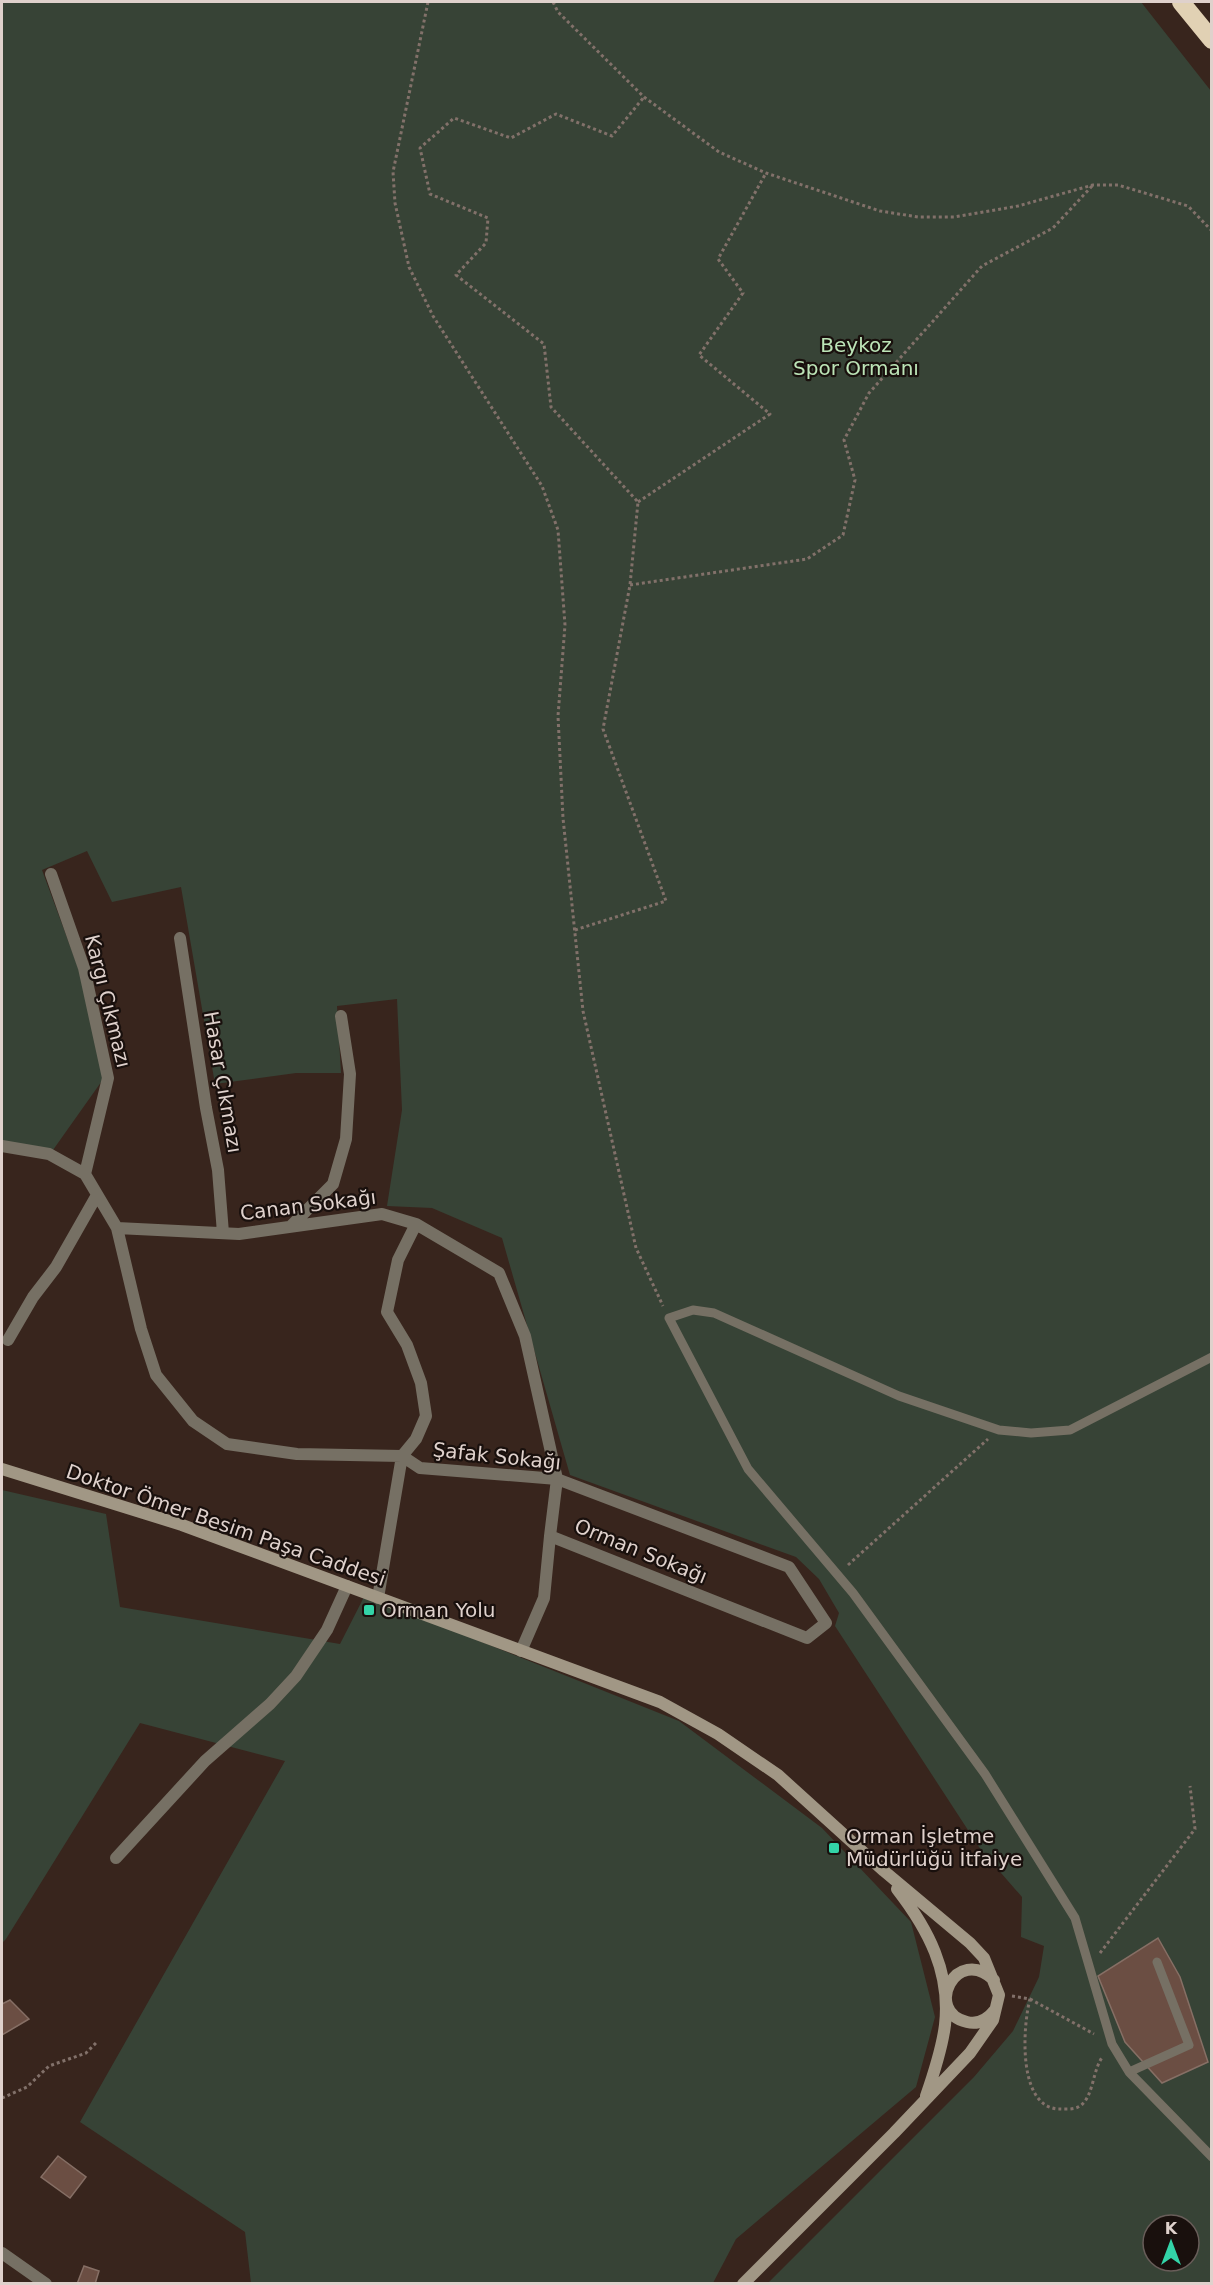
<svg xmlns="http://www.w3.org/2000/svg" width="1213" height="2285" viewBox="0 0 1213 2285" font-family="'DejaVu Sans',sans-serif">
<style>
.green{fill:#374336;fill-rule:evenodd}
.building{fill:#6b4e43;stroke:#866f65;stroke-width:1.5}
.lines{fill:none;stroke-linecap:round;stroke-linejoin:round}
.path{stroke:#82716a;stroke-width:3;stroke-dasharray:3 3;stroke-linecap:butt}
.lane{stroke:#767064;stroke-width:9}
.street{stroke:#767064;stroke-width:12}
.secondary{stroke:#a19785;stroke-width:12}
.highway{stroke:#e1d1b4;stroke-width:18}
.poi-dot{fill:#33d4a8;stroke:#19100d;stroke-width:2}
.labels{text-anchor:middle;stroke-width:4.5;stroke-linejoin:round;paint-order:stroke}
.park-label{font-size:20px;fill:#bce4b7;stroke:#19100d}
.street-label{font-size:20px;fill:#dfd1cc;stroke:#19100d}
.poi-label{font-size:20px;fill:#dfd1cc;stroke:#19100d;text-anchor:start}
</style>
<rect width="100%" height="100%" fill="#38251d"/>
<path class="green" d="M2 2H1141L1211 91V2283H768L974 2077 1013 2031 1039 1977 1044 1946 1021 1937 1022 1897 981 1850 835 1626 839 1613 819 1579 796 1557 570 1475 502 1238 432 1208 387 1206 402 1110 397 999 337 1006 341 1073H296L215 1084 181 887 112 902 87 851 42 870 79 970 104 1078 53 1150 2 1141ZM1153 2225H1189V2261H1153Z
M2 1490 106 1514 120 1607 340 1644 365 1595 679 1721 822 1828 911 1922 935 2017 916 2087 736 2239 713 2283H251L245 2232 80 2122 285 1761 140 1723 6 1939 2 1943Z"/>
<path class="building" d="M1158 1938 1180 1977 1208 2062 1162 2083 1125 2042 1098 1976Z
M10 2000 29 2019 2 2035V2004Z
M58 2156 86 2177 70 2198 41 2177Z
M84 2266 99 2271 95 2284H77Z"/>
<g class="lines">
<path class="path" d="M428 2 393 172 395 203 409 267 433 316 542 486 558 530 565 625 558 716 563 818 583 1011 636 1248 663 1306
M553 2 558 12 644 97 719 152 766 173 880 211 918 217H954L1018 206 1093 185H1118L1188 206 1212 231
M638 502 770 414 699 355 743 293 718 259 766 173
M630 585 807 559 843 535 855 480 844 440 869 393 982 266 1053 228 1093 185
M575 930 666 901 603 729 630 585 638 502 551 407 544 344 456 275 486 243 488 218 430 194 420 148 454 118 511 138 556 114 612 136 644 97
M848 1565 988 1439
M1100 1953 1195 1829 1190 1786
M1012 1996 1030 1999C1023 2025 1017 2106 1058 2109 1065 2109 1074 2110 1080 2106 1094 2096 1092 2071 1103 2056
M1030 1999 1094 2034
M2 2098 27 2087 49 2066 86 2053 97 2042"/>
<path class="lane" d="M1212 1357 1070 1430 1031 1433 999 1430 899 1396 714 1313 693 1310 669 1318 748 1469 853 1593 985 1774 1075 1918 1112 2044 1129 2072 1212 2157
M1129 2072 1189 2045 1157 1962"/>
<path class="street" d="M51 874 84 968 108 1078 85 1174
M180 938 206 1108 218 1170 223 1233
M2 1146 49 1154 85 1174 117 1228 239 1234 382 1214 416 1224 499 1273 525 1336 557 1479 550 1536
M290 1227 333 1184 346 1139 350 1074 341 1016
M117 1228 141 1329 156 1375 193 1421 227 1444 297 1454 402 1456 420 1468 557 1479 789 1567 826 1623 807 1638 550 1536 544 1598 521 1651
M8 1340 33 1297 56 1267 97 1195
M378 1598 402 1456 416 1439 426 1416 421 1383 407 1345 387 1312 398 1260 416 1224
M116 1858 205 1761 270 1704 296 1676 327 1630 347 1586
M2 2253 46 2284"/>
<path class="secondary" d="M2 1469 182 1525 660 1702 718 1734 778 1775 884 1871 970 1943 984 1958 999 1995 993 2020 970 2053 894 2133 743 2284
M897 1889C928 1929 951 1972 945 2025 942 2049 934 2073 926 2096
M994 1980C956 1944 923 2012 967 2022 979 2025 988 2019 995 2010"/>
<path class="highway" d="M1181 2 1212 40"/>
</g>
<g class="poi-dot">
<rect x="363" y="1604" width="12" height="12" rx="3"/>
<rect x="828" y="1842" width="12" height="12" rx="3"/>
</g>
<g class="labels">
<g class="park-label">
<text x="856" y="352">Beykoz<tspan x="856" dy="23">Spor Ormanı</tspan></text>
</g>
<g class="street-label">
<text transform="translate(108 1001) rotate(76)" y="7">Kargı Çıkmazı</text>
<text transform="translate(223 1082) rotate(80)" y="7">Hasar Çıkmazı</text>
<text transform="translate(308 1205) rotate(-7)" y="7">Canan Sokağı</text>
<text transform="translate(497 1456) rotate(6)" y="7">Şafak Sokağı</text>
<text transform="translate(226 1525) rotate(19)" y="7">Doktor Ömer Besim Paşa Caddesi</text>
<text transform="translate(641 1551) rotate(22)" y="7">Orman Sokağı</text>
</g>
<g class="poi-label">
<text x="381" y="1617">Orman Yolu</text>
<text x="846" y="1843">Orman İşletme<tspan x="846" dy="23">Müdürlüğü İtfaiye</tspan></text>
</g>
</g>
<rect width="1213" height="2285" fill="none" stroke="#dfd1cc" stroke-width="6"/>
<g transform="translate(1171 2243)"><circle r="28" fill="#19100d" stroke="#685d59" stroke-width="1.5"/>
<path d="M0-4.5L10 22L0 15L-10 22Z" fill="#33d4a8"/>
<text y="-9" font-size="16" font-weight="bold" text-anchor="middle" fill="#dfd1cc">K</text>
</g>
</svg>
